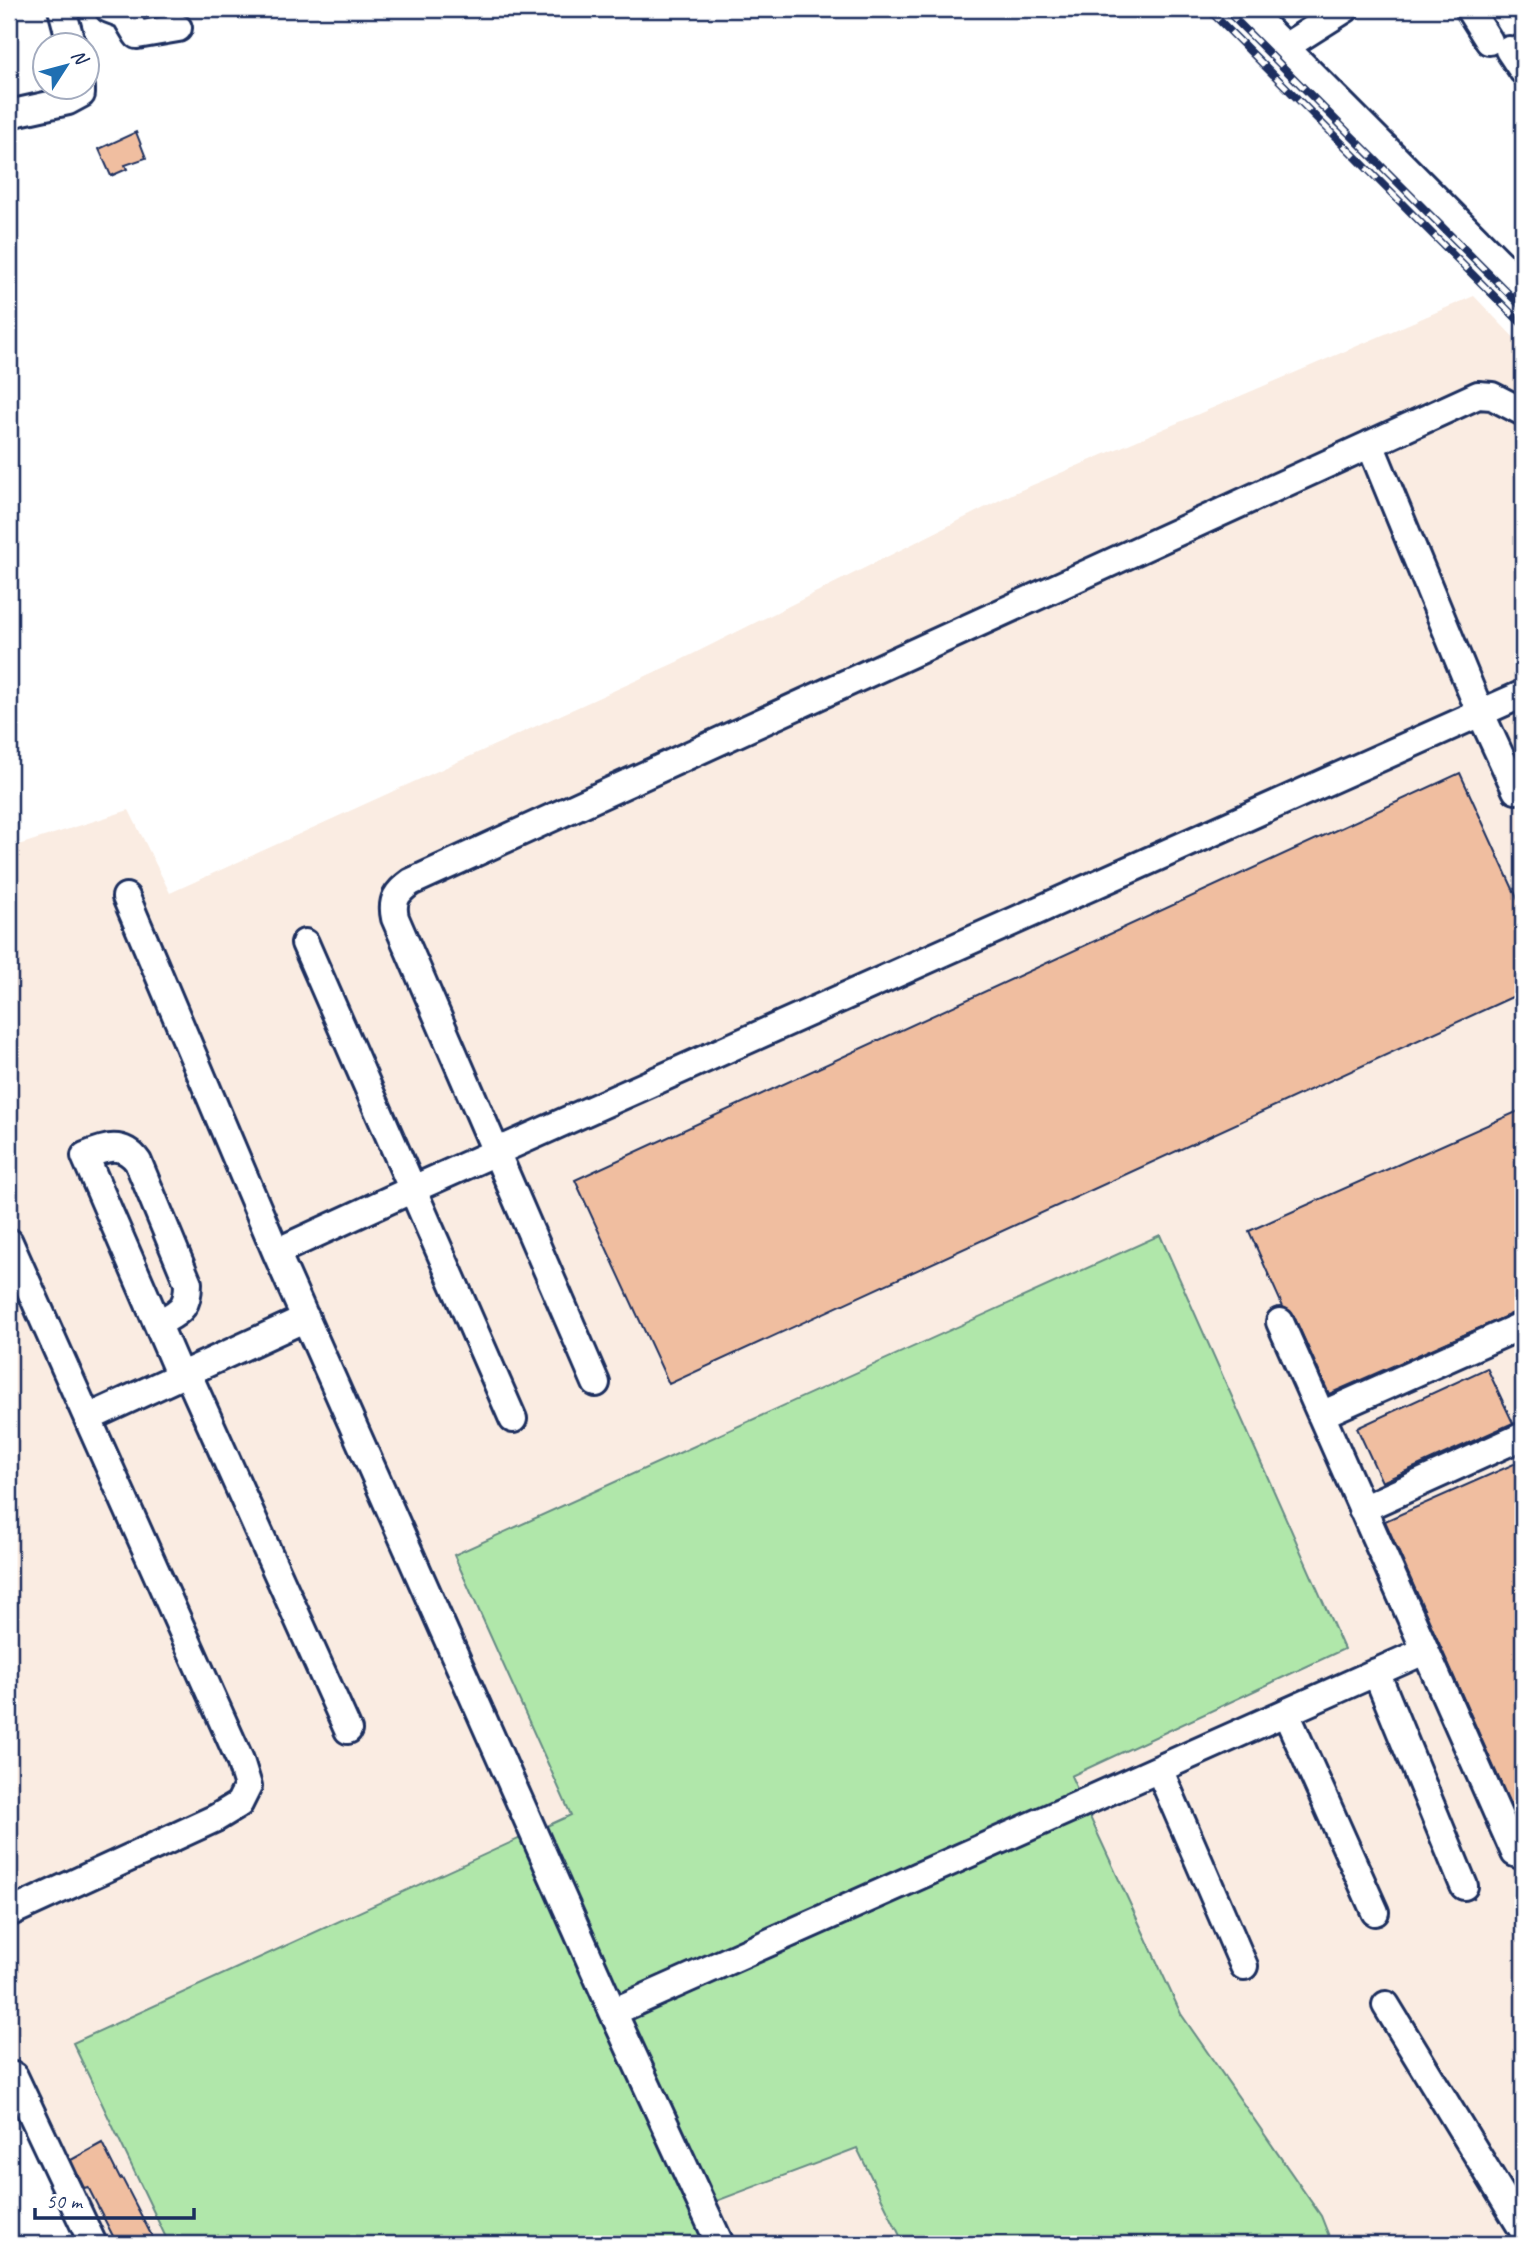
<svg xmlns="http://www.w3.org/2000/svg" width="1532" height="2253" viewBox="0 0 1532 2253" font-family="Caveat,sans-serif">
<style>
.built{fill:#faece2}
.green{fill:#b0e7aa;stroke:#668b84;stroke-width:2}
.building{fill:#f0bea0;stroke:#1b2f5e;stroke-width:2}
.lines{fill:none;stroke-linecap:round;stroke-linejoin:round}
.minor-casing{stroke:#1b2f5e;stroke-width:32}
.minor{stroke:#fff;stroke-width:26}
.rail-casing{stroke:#1b2f5e;stroke-width:8}
.rail{stroke:#fff;stroke-width:5;stroke-dasharray:16;stroke-linecap:butt}
</style>
<rect width="100%" height="100%" fill="#fff"/>
<filter id="ink" filterUnits="userSpaceOnUse"><feTurbulence type="fractalNoise" baseFrequency=".0143" numOctaves="2"/><feDisplacementMap in="SourceGraphic" scale="14" xChannelSelector="R" yChannelSelector="G"/><feConvolveMatrix kernelMatrix="1 2 1 2 8 2 1 2 1" color-interpolation-filters="sRGB"/></filter>
<g filter="url(#ink)">
<path class="built" d="M1474 296 1523 347V2244H1332L1321 2216 1181 2014 1070 1775 1344 1649 455 1556 571 1815 74 2043 169 2244H93L9 2078V848L129 810 170 893 679 661 1014 493Z
M857 2148 904 2244H720L703 2206Z"/>
<path class="green" d="M1160 1235 1344 1649 1071 1776 1181 2014 1321 2216 1332 2244H904L857 2148 703 2206 720 2244H169L73 2043 571 1815 454 1555Z"/>
<path class="building" d="M136 132 146 158 125 165 127 169 111 176 99 149Z
M1460 773 1523 911V992L669 1384 575 1180Z
M1523 1109V1309L1329 1394 1294 1316 1283 1307 1249 1231Z
M1487 1368 1513 1423 1382 1482 1357 1428Z
M1523 1460V1833L1385 1521Z
M102 2143 120 2179 122 2178 156 2244H117L88 2187 84 2188 71 2160Z"/>
<g class="lines">
<g class="minor-casing">
<path id="minor" d="M62 9 72 46
M109 9 125 15 137 35 178 28
M1247 9 1523 286
M1469 9 1489 41
M1285 47 1345 9
M1509 50 1523 71
M9 114 68 101 81 94V88
M1370 444 1480 712 1516 790
M126 897 276 1252 613 2012 720 2244
M305 943 513 1419
M9 1242 240 1760 248 1786 239 1804 216 1818 9 1913
M276 1252 411 1190 1523 694
M1280 1322 1515 1853 1523 1856
M158 1324C179 1311 188 1310 188 1283L138 1162C123 1141 106 1147 85 1156L180 1376
M187 1372 348 1730
M596 1383 395 918C391 900 397 892 411 882L1478 395 1492 396 1523 412
M1321 1415 1523 1325
M88 1418 306 1318
M1362 1509 1523 1436
M1376 1672 1464 1886
M1286 1713 1375 1912
M1159 1769 1244 1966
M1386 2005 1523 2230
M613 2012 1424 1651
M9 2078 14 2076 93 2244"/>
</g>
<use href="#minor" class="minor"/>
<g class="rail-casing">
<path id="rail" d="M1208 9 1523 325
M1225 9 1523 308"/>
</g>
<use href="#rail" class="rail"/>
</g>
</g>
<rect width="1532" height="2253" fill="none" stroke="#fff" stroke-width="35"/>
<rect x="18" y="18" width="1497" height="2218" fill="none" stroke="#1b2f5e" stroke-width="2.5" filter="url(#ink)"/>
<g transform="translate(66 66) rotate(54)"><circle r="33" fill="#ffffff" stroke="#a4acbf" stroke-width="2"/>
<path d="M0-5L12 26L0 18L-12 26Z" fill="#1f6fb2"/>
<text y="-10" font-size="19" font-weight="bold" text-anchor="middle" fill="#1b2f5e">N</text>
</g>
<path d="M35 2208v10h159v-10" fill="none" stroke="#1b2f5e" stroke-width="3.5"/>
<text x="46" y="2208" font-size="21" fill="#1b2f5e" stroke="#ffffff" stroke-width="5" paint-order="stroke">50 m</text>
</svg>
